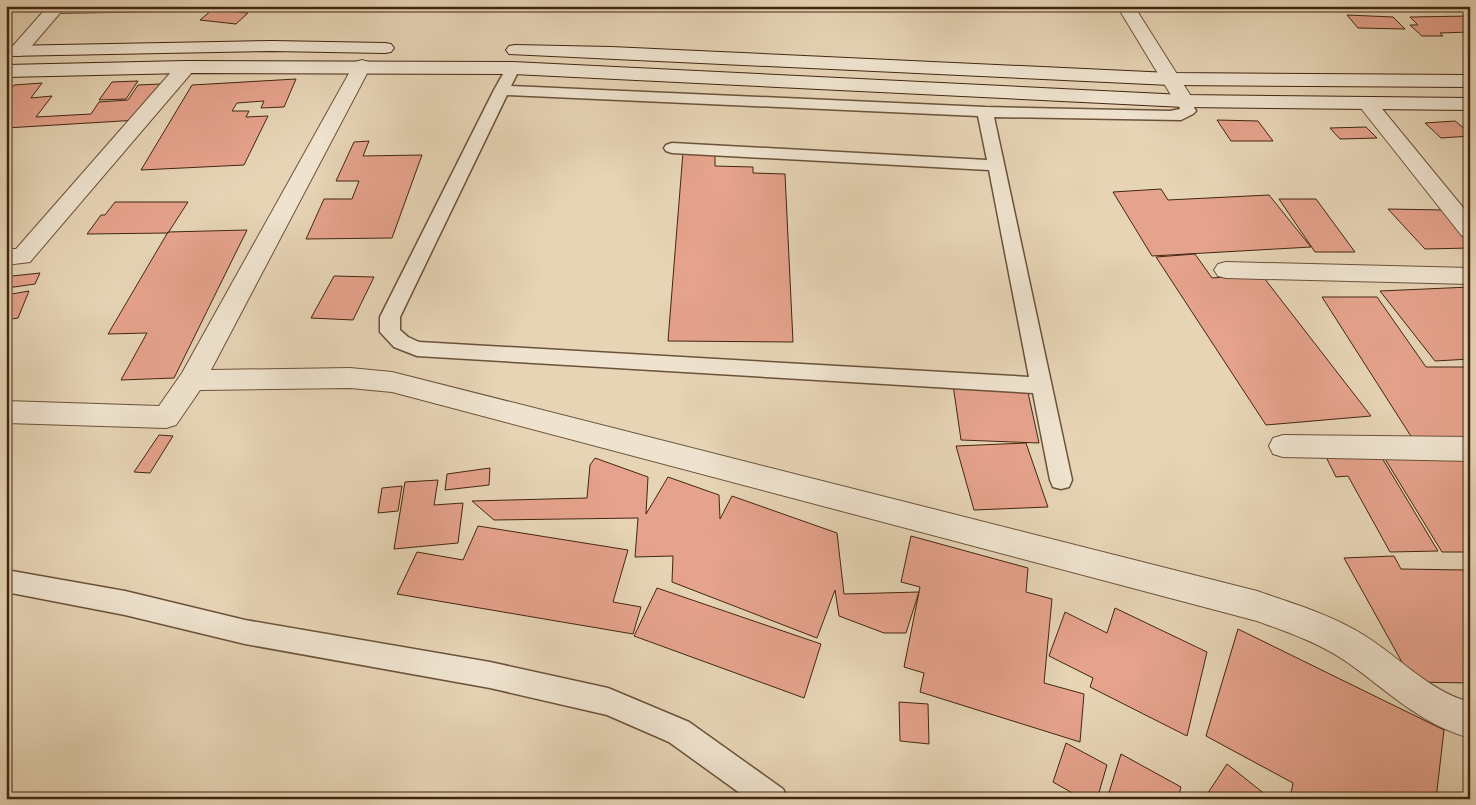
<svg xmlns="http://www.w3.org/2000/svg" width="1476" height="805" viewBox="0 0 1476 805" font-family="'Old Standard TT',serif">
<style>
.building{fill:#e5a28c;stroke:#42260f}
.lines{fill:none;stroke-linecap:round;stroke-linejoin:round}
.service-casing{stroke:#6b5238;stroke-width:3}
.minor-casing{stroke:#6b5238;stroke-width:2}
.secondary-casing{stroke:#42260f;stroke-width:2}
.service{fill:#efe3cf;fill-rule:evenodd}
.minor{fill:#efe3cf;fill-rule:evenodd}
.secondary{fill:#efe3cf;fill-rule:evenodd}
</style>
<rect width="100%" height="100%" fill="#e6d4b5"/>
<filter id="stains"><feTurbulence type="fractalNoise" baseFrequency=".004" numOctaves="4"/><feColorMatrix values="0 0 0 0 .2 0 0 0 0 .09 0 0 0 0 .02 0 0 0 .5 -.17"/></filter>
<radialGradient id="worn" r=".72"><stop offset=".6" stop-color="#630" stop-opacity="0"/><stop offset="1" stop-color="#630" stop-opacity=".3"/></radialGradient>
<path class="building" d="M212 10 248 13 236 24 200 20Z
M1347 15 1393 17 1405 29 1358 28Z
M1470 16V32L1440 33 1443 36H1422L1410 25H1418L1410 17Z
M296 79 284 107 261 108 264 101 237 103 232 111H249L246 117 268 116 244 165 141 170 192 85Z
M138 81 126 99 99 100 112 82Z
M42 83 31 98 52 96 36 117 91 114 99 102 128 100 138 85 160 84 138 120 6 128V95L14 85Z
M1217 120 1258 121 1273 141H1231Z
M1455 121 1470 133V136L1441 138 1425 123Z
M1366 127 1377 138 1340 139 1330 128Z
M369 141 363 156 422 155 392 238 306 239 324 199H352L359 181H336L354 142Z
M683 152 715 153V166L753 167V173L785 174 793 342 668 341Z
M1161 189 1168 200 1269 195 1311 247 1152 256 1113 192Z
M1279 199H1316L1355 252H1315Z
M115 202H188L168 233 87 234 101 215H105Z
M1388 209 1444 210 1470 238V248L1425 249Z
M247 230 174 378 121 380 147 333 108 334 168 232Z
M1195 254 1212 278 1261 274 1371 416 1266 425 1156 257Z
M40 273 35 284 7 288 12 276Z
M334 276 374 277 353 320 311 318Z
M1470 287V359L1435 361 1380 291Z
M29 291 18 318 6 320V295Z
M1322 297H1377L1426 367H1464L1470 375V441H1414Z
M953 385 1027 388 1039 443 961 440Z
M159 435 173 436 150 473 134 472Z
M1026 443 1048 507 974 510 956 446Z
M1379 453 1438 551 1390 552 1348 476 1336 477 1326 457Z
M1382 454H1470V552H1442Z
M595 458 648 477 646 514 668 477 719 495 720 519 732 496 837 533 844 594 919 592 906 633H884L839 616 835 590 817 638 672 582 673 556 635 557 638 518 494 520 472 501 587 498 590 465Z
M490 468 489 485 445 490 447 474Z
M438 480 434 505 463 503 458 543 394 549 405 482Z
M402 486 398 511 378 513 382 488Z
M478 526 628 550 613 602 641 607 633 634 397 594 417 552 463 560Z
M911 536 1028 568 1026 592 1052 599 1044 683 1084 694 1080 742 920 692 924 673 904 667 920 587 901 582Z
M1394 556 1401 569 1465 570 1470 578V683L1413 682 1344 558Z
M657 588 821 644 804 698 634 636Z
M1115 608 1207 652 1187 736 1090 687 1093 678 1049 656 1065 612 1107 633Z
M1238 629 1444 730 1436 799H1290L1293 783 1206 736Z
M899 702 928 704 929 744 900 741Z
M1066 743 1107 765 1097 799H1083L1053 782Z
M1121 754 1181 787 1178 799H1107Z
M1227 764 1271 799H1204Z"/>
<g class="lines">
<g class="service-casing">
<path id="service" d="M513 64 518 65 520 68 511 86 985 107 1170 111 1180 109 1177 101 1179 98H1189L1196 111 1193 114 1181 120 994 117 1072 480 1069 487 1061 489 1053 487 1050 480 1033 393 417 356 394 347 380 332V317L494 90 508 65ZM507 95 978 116 987 160 672 143 666 145 664 148 666 151 672 153 989 170 1029 377 419 342 408 337 400 330V317Z
M6 570 125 591 245 620 490 662 608 688 689 722 783 789 788 799H748L669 742 607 715 490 688 245 644 125 615 6 592Z"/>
</g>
<g class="minor-casing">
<path id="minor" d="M48 6H176L174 10 168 11 60 13 24 55 18 56 12 55 9 51 12 47Z
M1117 6H1134L1194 101 1191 105 1184 107 1177 105Z
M362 60 369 62 371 66 211 370 350 368 392 372 1257 591C1291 603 1326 613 1357 631 1395 652 1427 691 1470 702V738C1419 724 1386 689 1344 660 1317 642 1287 632 1257 621L392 392 350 388 200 390 176 425 166 428 6 423V401L159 406 182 373 353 66 355 62Z
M186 61 193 63 195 67 193 71 30 262 6 265V249H16L179 63Z
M1367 97 1374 99 1470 216V238L1462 236 1360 107 1357 103 1360 99Z
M1226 262 1470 268V284L1226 278 1218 276 1214 270 1218 264Z
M1283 435 1470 437V461L1283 457 1273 454 1269 446 1273 438Z"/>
</g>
<g class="secondary-casing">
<path id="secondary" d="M272 41 385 43 391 44 394 48 391 52 385 53 272 51 6 56V46Z
M515 45 611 47 1170 73 1470 75V87L1170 85 509 54 506 50 509 46Z
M186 61 513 62 1184 95 1470 98V110L1184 107 513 74 186 73 6 77V65Z"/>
</g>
<use href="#service" class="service"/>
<use href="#minor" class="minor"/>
<use href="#secondary" class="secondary"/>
</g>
<rect width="1476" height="805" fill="none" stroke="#e6d4b5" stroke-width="25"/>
<rect x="8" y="8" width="1461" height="790" fill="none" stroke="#42260f" stroke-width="2.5"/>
<rect x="12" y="12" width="1451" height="780" fill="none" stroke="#42260f"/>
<rect width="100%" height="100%" filter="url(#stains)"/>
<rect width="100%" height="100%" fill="url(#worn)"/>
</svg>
